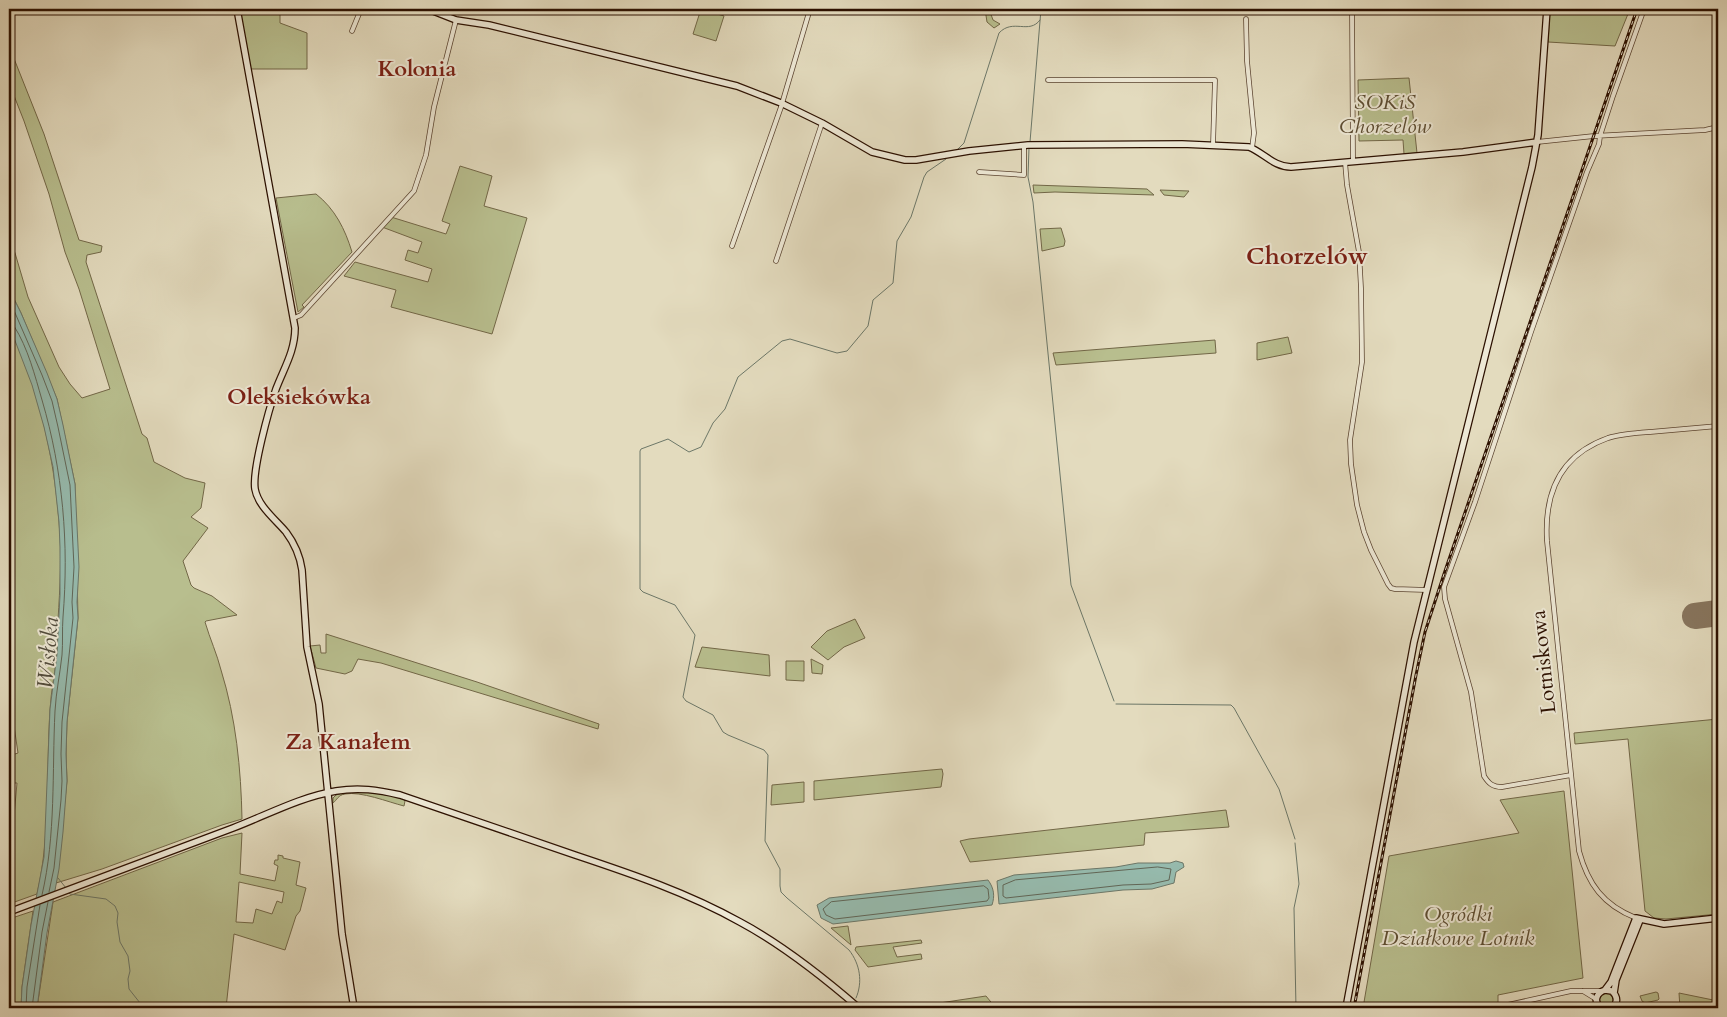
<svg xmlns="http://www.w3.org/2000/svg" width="1727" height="1017" viewBox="0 0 1727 1017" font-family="Cardo,serif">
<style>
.green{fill:#b8be8e;stroke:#726747;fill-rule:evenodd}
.water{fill:#96bbae;stroke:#6c7768}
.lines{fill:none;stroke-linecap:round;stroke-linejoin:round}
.shore{stroke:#616657;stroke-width:1}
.stream{stroke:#6c7768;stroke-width:1}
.runway{stroke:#88765f;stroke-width:26}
.street-casing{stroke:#5a4330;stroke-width:5.5}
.secondary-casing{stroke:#2c1000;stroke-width:8}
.street{stroke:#ede8d5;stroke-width:4}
.secondary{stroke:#ede8d5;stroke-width:5.5}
.rail-casing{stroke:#2c1000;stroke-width:3}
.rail{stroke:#ede8d5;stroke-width:1;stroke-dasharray:4;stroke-linecap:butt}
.labels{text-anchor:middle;stroke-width:4;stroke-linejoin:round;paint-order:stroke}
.park-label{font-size:21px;font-style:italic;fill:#5d4d32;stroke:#ede8d5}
.street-label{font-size:21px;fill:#2c1000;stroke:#ede8d5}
.neighbourhood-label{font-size:22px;font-weight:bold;fill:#7a1f14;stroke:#ede8d5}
.water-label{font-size:22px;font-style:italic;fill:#514c3d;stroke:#ede8d5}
.quarter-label{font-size:24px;font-weight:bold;fill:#7a1f14;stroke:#ede8d5}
</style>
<rect width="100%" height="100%" fill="#e3dbbe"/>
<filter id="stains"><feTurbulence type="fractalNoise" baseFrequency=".004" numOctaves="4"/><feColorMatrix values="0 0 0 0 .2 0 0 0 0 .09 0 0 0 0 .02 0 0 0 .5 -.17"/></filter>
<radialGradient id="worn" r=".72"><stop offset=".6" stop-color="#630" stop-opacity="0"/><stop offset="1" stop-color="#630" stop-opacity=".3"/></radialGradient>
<path class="green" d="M240 9H280V23L307 33V69H250Z
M701 9 724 16 716 41 693 34Z
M985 9H989L993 20 1000 24 994 28 987 22Z
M1550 9H1630L1615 46 1548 42Z
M9 46 44 134 79 240 102 246 101 252 87 255 86 262 142 434 147 438 154 462 185 478 205 483 201 508 191 517 208 528 183 561 191 585 194 588 212 596 237 615 206 621 205 622C210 639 217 654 221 670 236 718 241 769 242 819L222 825 102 869 56 883 67 781 66 754 67 722 78 618 75 484 57 399 21 313 9 289V239L15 253 28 297 59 367 70 384 82 398 110 389 79 289 65 252 49 194 24 121 9 83Z
M1409 78 1417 153 1404 154 1403 140 1359 141 1358 80Z
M460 166 492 176 484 206 527 218 492 334 391 307 396 290 344 276 355 262 428 282 432 269 405 260 408 250 418 253 422 242 382 227 391 217 446 234 450 224 442 221Z
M1033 185 1147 189 1154 195 1055 192 1034 193Z
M1160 190 1189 191 1184 197 1164 195Z
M316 194C335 209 345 229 352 252L302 305 304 307 298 312 276 198Z
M1061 228 1065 241 1064 246 1042 251 1040 229Z
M9 325C38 386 54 455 59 522 62 554 60 587 58 620 57 631 58 643 57 654 55 673 51 691 50 710 46 771 51 834 37 894L9 904V818L14 816 17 783H9V756L18 753 14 726 9 712Z
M1288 337 1292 353 1257 360V343Z
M1215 340 1216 353 1056 365 1053 353Z
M855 619 865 638 844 647 828 660 811 647 827 631Z
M326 634 477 682 599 724 598 729 381 663 358 659 352 671 345 674 316 668 310 646 320 645 321 653H326Z
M702 647 769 655 770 676 695 667Z
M811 659 823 665 822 674 812 673Z
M786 661H804V681L786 680Z
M1718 719V914L1666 919 1654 918 1645 911 1628 739 1575 744 1574 733Z
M942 769 943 774 941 787 814 800V781Z
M804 782V802L771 805 772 785Z
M1564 791 1583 978 1498 995V1003L1478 1008H1363L1389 856 1519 833 1500 800Z
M358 792 376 793 402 798 405 801 404 806C388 802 361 791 345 794 338 795 337 800 333 803V798L336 795 342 793Z
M1226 810 1229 827 1145 833 1144 845 970 862 960 841 969 839Z
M242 833 240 874 275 881 278 866 274 864 275 860H278V855L283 856V858L300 862 296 885 306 888 300 911 296 916 285 950 234 934 226 1008H37L53 902 222 838ZM239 882 284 892 282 903 277 901 272 914 256 909 253 923 236 922Z
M33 911 22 987 21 1008H9V919Z
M848 926 851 945 831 928Z
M921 940 922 943 893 947 897 957 921 954 922 959 868 967 855 950 856 947Z
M1656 992 1658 993 1659 999 1658 1000 1645 1003 1642 1001 1640 996Z
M1599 1000a7 7 0 1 1 14 0a7 7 0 1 1-14 0Z
M1679 993 1718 1001V1008H1680Z
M986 996 995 1007 1011 1005 1012 1008 913 1007Z"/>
<path class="water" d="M9 289 21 313 47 373 57 399 63 425 75 484 79 567 77 602 78 618 67 722 66 754 67 781 63 832 59 869 47 933 37 1008H21L22 987 31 925 44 857 50 709 57 654 60 595V547L59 522 53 467 44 427 32 385 9 325Z
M1176 861 1183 863 1184 867 1176 872 1174 883 1152 889 1123 890 999 904 997 881 1014 875 1116 867 1138 863H1170Z
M988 880C994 888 995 896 992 905L833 924 821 918 817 905 829 898Z"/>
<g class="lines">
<path class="shore" d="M9 299 42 375 52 401 58 427 70 485 74 567 72 602 73 618 62 722 61 754 62 781 61 800 54 868 49 892
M9 325 14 326C28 348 35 376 42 400 63 471 69 544 63 617 62 630 63 642 62 655 60 674 56 692 55 711 52 772 56 835 42 895
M1158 867 1171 869 1169 880 1151 884 1123 885 1006 898 1003 896V885L1015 880Z
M984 886 988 889 989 898 987 901 835 919 826 915 823 909 831 902Z
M26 1008 27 987 40 905
M32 1008 42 932 48 902"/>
<path class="stream" d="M1030 142 1041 9
M1029 148 1028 177 1033 202 1071 585 1114 701
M957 150 964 143 999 33C1013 18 1029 35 1040 20
M1116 704 1231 705 1234 708 1279 789 1295 839
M1295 843 1299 884 1294 908 1296 1008
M58 878 66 888
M68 892 70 894 106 899 115 906 118 913 117 922 120 942 128 956 130 971 128 979 129 989 144 1008
M856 998C863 982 860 964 849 950L787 898 781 892 780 886V869L765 841 768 755 764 750 728 735 723 732 713 715 686 701 683 697 684 692 695 635 675 605 643 592 640 589V451L641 449 668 439 689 452 701 447 713 423 725 409 738 377 782 341 790 339 837 353 847 351 868 326 873 300 893 283 897 241 911 217 924 177 927 172 946 159"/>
<path class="runway" d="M1695 616 1718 613"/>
<g class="street-casing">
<path id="street" d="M1352 9 1353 161
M1246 19 1247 61 1254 133 1252 148
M352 31 361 9
M1048 80H1215L1213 145
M1537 142 1594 136 1705 130 1718 127
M1345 162 1347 185 1359 252 1361 288 1362 362 1350 440 1351 464 1357 505 1364 532 1371 550 1388 584 1391 588 1395 589 1427 590
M979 172 1024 175V145
M732 246 781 107 810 9
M776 261 822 123
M294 318 301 315 414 191 426 155 434 107 456 20
M1571 775 1502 787C1493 787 1489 784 1484 776L1471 692 1445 599 1444 587 1475 502 1531 332 1587 172 1599 144 1600 136 1613 96 1644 9
M1636 918C1603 905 1588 884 1579 851L1547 541C1544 493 1560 455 1608 438 1621 434 1636 433 1650 432 1673 430 1695 428 1718 426
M1583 991 1596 999
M1494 1008 1571 991H1601"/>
</g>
<g class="secondary-casing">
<path id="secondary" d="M237 9 295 328C295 351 284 368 276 389 269 409 252 470 255 489 258 506 275 519 286 532 295 544 300 556 302 570L307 647 319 704 342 934 354 1008
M428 9 456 20 489 25 737 86 781 103 822 123 872 152 905 160H916L969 151 1028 145 1182 144 1249 147C1264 153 1274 167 1291 167L1463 152 1537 142
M9 912C83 884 158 856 233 828 267 815 300 797 336 791 359 787 378 790 400 795 459 815 517 835 575 855 632 874 688 893 740 922 783 945 822 976 859 1008
M1605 990 1611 982 1636 918 1664 924 1718 918
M1614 993 1616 980 1640 920
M1346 1008 1414 642 1532 167 1538 135 1547 9
M1601 1008C1593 1002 1596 993 1605 990L1612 991C1618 997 1618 1003 1612 1008"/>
</g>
<use href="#street" class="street"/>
<use href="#secondary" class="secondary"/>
<g class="rail-casing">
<path id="rail" d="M1354 1008 1416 675 1425 632 1444 574 1637 9"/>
</g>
<use href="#rail" class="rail"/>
</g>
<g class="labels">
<g class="park-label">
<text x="1385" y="109">SOKiS<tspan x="1385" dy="24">Chorzelów</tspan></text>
<text x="1458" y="921">Ogródki<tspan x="1458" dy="24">Działkowe Lotnik</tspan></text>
</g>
<g class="street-label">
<text transform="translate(1543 662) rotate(-96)" y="7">Lotniskowa</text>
</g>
<g class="neighbourhood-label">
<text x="417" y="76">Kolonia</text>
<text x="299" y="404">Oleksiekówka</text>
<text x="348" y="749">Za Kanałem</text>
</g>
<g class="water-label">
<text transform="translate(47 653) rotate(-85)" y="8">Wisłoka</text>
</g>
<g class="quarter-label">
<text x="1307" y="264">Chorzelów</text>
</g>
</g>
<rect width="1727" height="1017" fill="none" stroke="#e3dbbe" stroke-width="30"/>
<rect x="10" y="10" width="1707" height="997" fill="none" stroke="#2c1000" stroke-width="2.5"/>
<rect x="15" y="15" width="1697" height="987" fill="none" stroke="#2c1000"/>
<rect width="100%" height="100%" filter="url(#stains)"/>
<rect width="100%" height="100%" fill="url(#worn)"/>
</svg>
